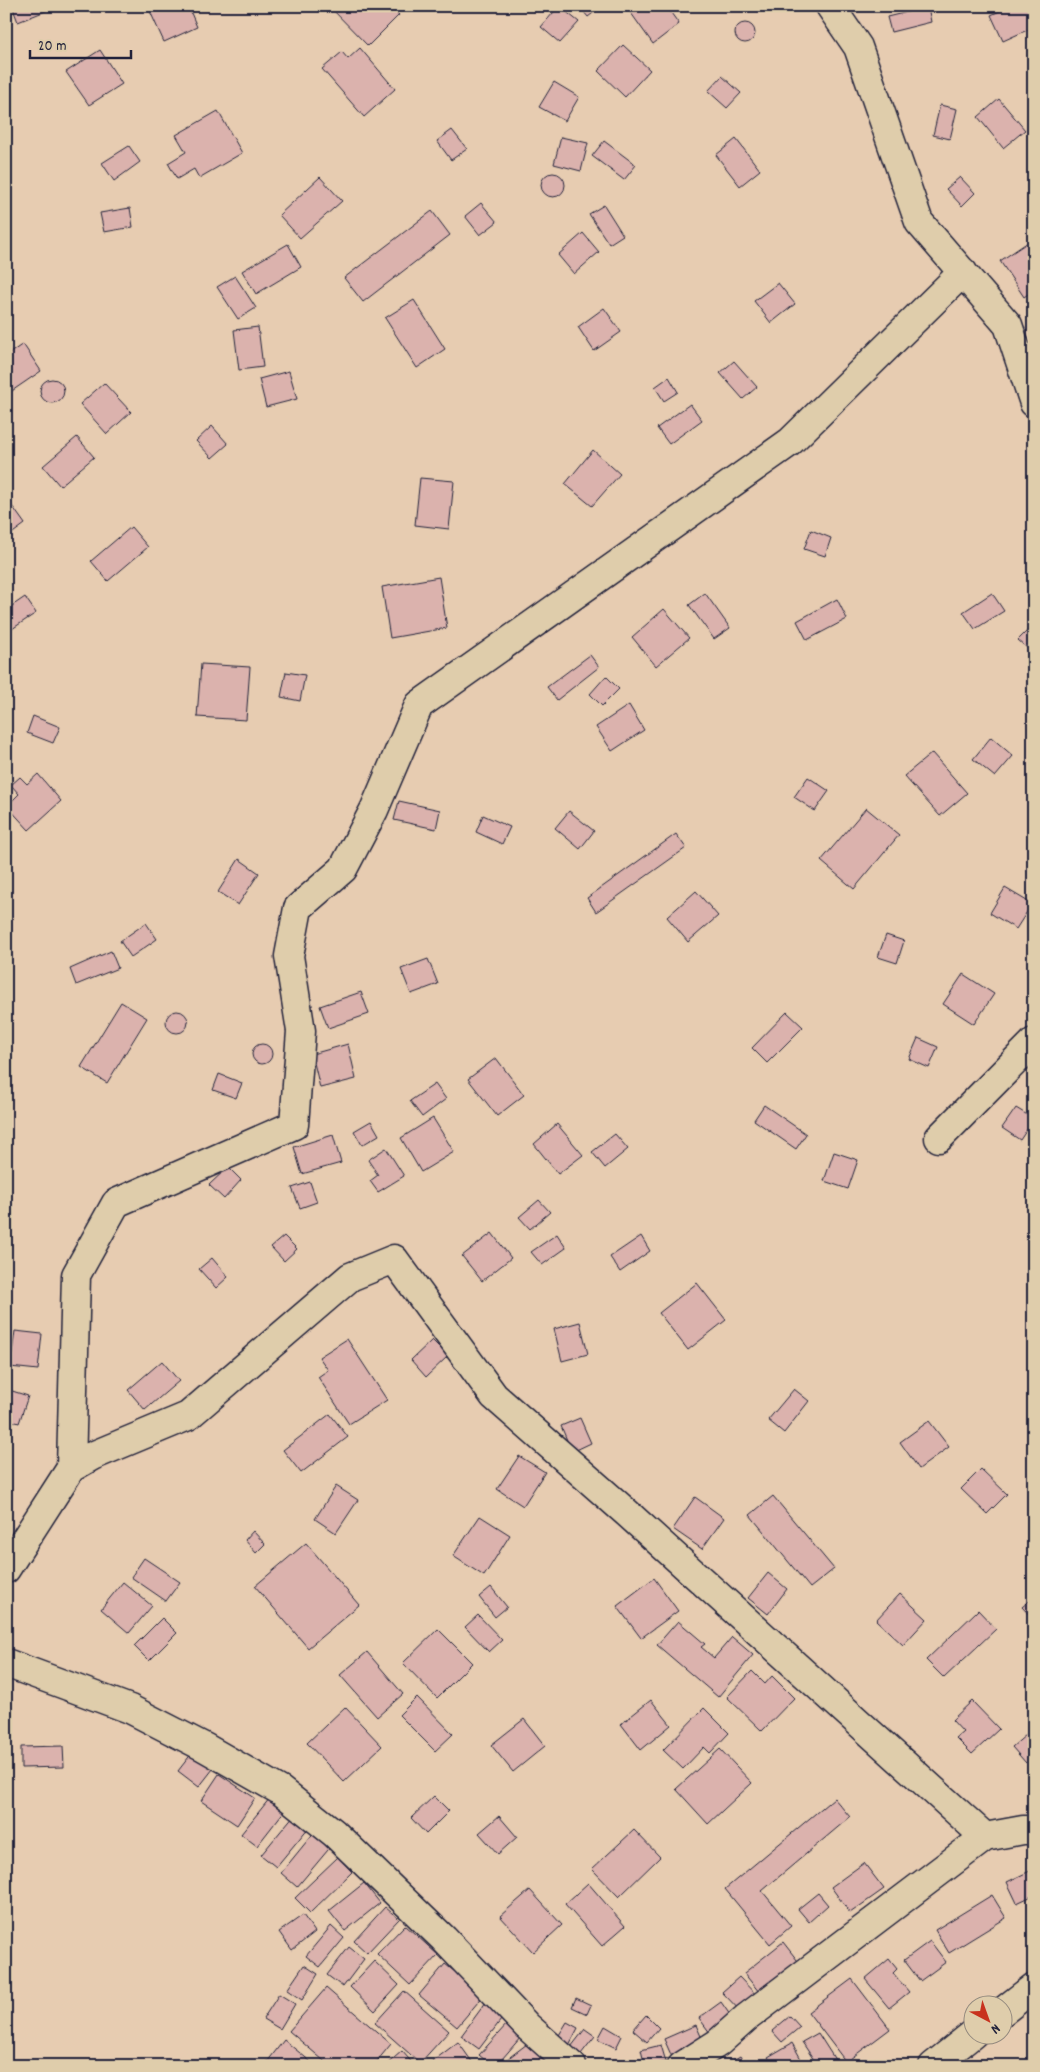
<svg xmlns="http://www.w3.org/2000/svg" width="1040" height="2072" viewBox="0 0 1040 2072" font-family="Dekko,sans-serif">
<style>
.building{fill:#dbb2ad;stroke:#22223b}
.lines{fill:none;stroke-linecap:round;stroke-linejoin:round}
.minor-casing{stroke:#22223b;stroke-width:31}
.trunk-casing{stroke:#22223b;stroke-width:31}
.minor{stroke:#dfcdab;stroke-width:28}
.trunk{stroke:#dfcdab;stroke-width:28}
</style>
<rect width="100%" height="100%" fill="#e7ccb1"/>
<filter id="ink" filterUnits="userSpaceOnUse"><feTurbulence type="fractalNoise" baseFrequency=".02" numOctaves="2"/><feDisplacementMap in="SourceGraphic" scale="10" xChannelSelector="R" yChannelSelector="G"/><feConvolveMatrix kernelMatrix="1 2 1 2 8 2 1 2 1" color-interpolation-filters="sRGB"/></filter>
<g filter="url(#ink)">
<path class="building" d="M12 6H47L48 10 18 22Z
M155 6H188L197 27 164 42 149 9Z
M329 6H391L399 15 368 46Z
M559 6 579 22 560 43 541 27Z
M579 6H602L588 17Z
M626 6H666L679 24 653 44Z
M1011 6H1034V27L1003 41 991 15Z
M928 7 931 22 891 32 887 17Z
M735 33a10 10 0 1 1 20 0a10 10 0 1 1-20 0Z
M623 45 650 70 625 97 598 71Z
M360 48 395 89 364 117 322 69 342 52 348 59Z
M100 50 122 84 89 105 66 72Z
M722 76 741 93 727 108 708 91Z
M554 82 579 97 565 121 539 107Z
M999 99 1025 130 1003 148 978 117Z
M940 105 957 109 950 139 933 135Z
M218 111 242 153 199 178 194 169 177 179 168 163 186 152 176 135Z
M452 130 467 149 451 160 437 141Z
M561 137 588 143 581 171 554 164Z
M736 139 760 170 740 186 716 155Z
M604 141 636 165 624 180 592 156Z
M129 146 140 162 114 181 102 163Z
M541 185a12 12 0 1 1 24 0a12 12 0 1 1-24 0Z
M320 177 342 201 300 238 279 215Z
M960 177 975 193 962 206 946 189Z
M481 203 497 222 480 235 465 216Z
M604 205 623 235 609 244 589 214Z
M130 208 133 227 104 232 100 213Z
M432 211 450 235 363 302 344 278Z
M583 233 599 252 574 274 558 255Z
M1034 238V290L1024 297 1000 261Z
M288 244 301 267 256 294 242 271Z
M235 276 256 308 238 319 217 287Z
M778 283 795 304 771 323 754 301Z
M414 300 445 349 417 368 385 318Z
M604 308 621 332 594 351 578 327Z
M258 327 263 367 239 370 234 330Z
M23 344 41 371 6 395V348L10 353Z
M734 361 757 387 743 399 720 373Z
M289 371 297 399 266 407 259 379Z
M669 377 678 392 664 401 655 387Z
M40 391a12 12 0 1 1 24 0a12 12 0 1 1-24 0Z
M104 383 131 412 107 434 80 404Z
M690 404 702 420 669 444 657 428Z
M212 426 228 444 212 458 196 441Z
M77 437 94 457 60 486 43 466Z
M593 450 620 474 592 506 565 484Z
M420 478 454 481 449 529 415 525Z
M10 503 25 524 6 538V506Z
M131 527 148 547 108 581 91 561Z
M811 530 831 538 825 556 804 549Z
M439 577 447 628 390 638 382 587Z
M705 593 730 628 714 639 689 605Z
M992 593 1004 611 975 629 963 612Z
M25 597 36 613 6 633V610Z
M837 599 847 619 807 640 797 621Z
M664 609 689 638 656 666 632 637Z
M1034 624V654L1018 640Z
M590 655 599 667 557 700 547 687Z
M201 664 250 667 246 720 197 717Z
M286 672 305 675 300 701 281 697Z
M606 676 619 689 602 706 590 694Z
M629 705 644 730 612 751 596 727Z
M33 716 60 727 53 743 27 733Z
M991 737 1013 756 995 777 973 759Z
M932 753 967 793 940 816 904 776Z
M38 774 61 801 29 830 7 806 19 794 11 785 20 777 27 784Z
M808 777 829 791 815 811 794 797Z
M399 801 440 810 436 829 394 820Z
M866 808 899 835 854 889 821 861Z
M569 811 594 831 580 849 555 828Z
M483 815 510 827 502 844 476 832Z
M676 834 686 848 596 912 587 898Z
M239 859 259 873 238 905 218 892Z
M1005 888 1032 904 1016 929 990 913Z
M696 891 718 916 688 942 667 917Z
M146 923 157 939 131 957 120 941Z
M886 935 904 941 897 963 878 957Z
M111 951 118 968 76 985 70 969Z
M428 959 438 984 411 994 401 969Z
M963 974 994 994 974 1024 943 1004Z
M361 992 369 1014 328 1028 320 1006Z
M121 1002 147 1018 107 1083 81 1067Z
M166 1022a11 11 0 1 1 22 0a11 11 0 1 1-22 0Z
M787 1012 803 1027 767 1063 752 1048Z
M918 1038 938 1047 929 1068 909 1059Z
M252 1054a10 10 0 1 1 20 0a10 10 0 1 1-20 0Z
M348 1044 356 1079 320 1088 312 1054Z
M496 1058 524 1095 497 1116 468 1079Z
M219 1074 242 1083 236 1098 213 1090Z
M435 1084 446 1099 422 1117 410 1101Z
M764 1105 806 1134 796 1149 754 1120Z
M1016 1108 1034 1119 1020 1140 1002 1128Z
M433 1118 454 1152 421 1172 401 1138Z
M371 1121 379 1135 362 1145 354 1131Z
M557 1124 583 1155 558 1174 534 1144Z
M615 1134 628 1149 605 1168 592 1152Z
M333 1135 341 1163 302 1174 294 1147Z
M386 1148 404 1176 378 1192 370 1181 378 1175 368 1160Z
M834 1152 858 1160 848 1189 824 1181Z
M228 1167 241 1180 224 1199 209 1185Z
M310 1182 317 1202 300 1208 292 1188Z
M539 1200 550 1212 530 1229 519 1217Z
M492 1233 511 1258 482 1281 462 1256Z
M557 1234 566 1248 542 1265 531 1252Z
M284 1236 297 1249 284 1261 271 1247Z
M641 1236 650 1251 620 1272 610 1257Z
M212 1258 228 1277 216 1288 199 1269Z
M697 1283 726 1320 688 1350 659 1313Z
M580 1322 588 1354 562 1361 554 1329Z
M15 1331 42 1334 38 1370 10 1367Z
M347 1339 387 1400 349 1424 318 1377 328 1370 319 1357Z
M432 1340 448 1356 426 1377 411 1360Z
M162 1361 179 1381 145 1410 128 1390Z
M6 1389 28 1396 19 1423 6 1419Z
M794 1389 809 1401 784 1433 768 1420Z
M330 1414 348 1437 301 1473 283 1450Z
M580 1418 591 1443 572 1452 561 1426Z
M929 1421 949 1447 919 1469 900 1442Z
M519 1456 545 1472 523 1506 497 1489Z
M981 1469 1007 1494 987 1514 961 1489Z
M336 1486 358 1500 336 1533 315 1519Z
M773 1496 834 1569 810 1588 750 1515Z
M695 1497 724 1518 702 1549 673 1529Z
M480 1516 510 1535 484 1576 453 1556Z
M253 1531 265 1544 256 1553 245 1540Z
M306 1543 359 1605 308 1648 255 1586Z
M144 1558 180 1582 166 1601 131 1577Z
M768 1573 787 1589 768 1614 748 1598Z
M654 1578 678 1611 641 1638 617 1606Z
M123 1582 152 1606 129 1633 101 1609Z
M491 1587 507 1607 495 1617 479 1597Z
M900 1594 927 1619 903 1645 876 1620Z
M1034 1597V1620L1022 1607Z
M978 1610 996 1629 944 1678 926 1660Z
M478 1615 502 1640 489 1652 465 1627Z
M162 1618 177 1633 149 1661 134 1646Z
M678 1621 705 1644 701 1647 714 1658 732 1637 753 1655 718 1697 657 1645Z
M438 1629 472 1663 437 1698 403 1663Z
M367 1652 403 1694 377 1717 340 1675Z
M752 1671 765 1684 772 1676 794 1698 762 1731 727 1697Z
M417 1697 453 1734 435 1751 399 1715Z
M651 1700 671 1725 641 1750 621 1724Z
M972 1701 999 1729 972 1754 956 1738 963 1732 952 1720Z
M345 1707 382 1746 344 1782 307 1743Z
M704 1708 729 1733 710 1753 704 1747 683 1769 663 1750Z
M524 1719 545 1746 513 1772 491 1745Z
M1034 1728V1756L1026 1763 1012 1747Z
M63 1746 64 1767 21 1768V1747Z
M720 1749 752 1783 708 1824 676 1789Z
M192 1753 213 1769 199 1787 178 1771Z
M219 1774 255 1798 237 1825 201 1801Z
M434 1796 449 1811 426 1834 411 1818Z
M270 1798 285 1810 257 1846 241 1834Z
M834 1798 850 1817 762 1891 791 1926 770 1944 725 1889Z
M294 1815 309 1827 276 1867 261 1855Z
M499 1816 517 1837 498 1854 479 1833Z
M316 1830 333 1844 297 1887 281 1873Z
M634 1830 660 1857 619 1897 592 1869Z
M338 1857 352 1872 310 1913 295 1898Z
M864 1863 884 1889 850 1913 831 1887Z
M1034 1869V1895L1017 1903 1007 1882Z
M364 1883 380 1903 345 1931 329 1911Z
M588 1883 625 1926 602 1946 565 1904Z
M530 1890 562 1925 533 1952 500 1916Z
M818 1893 828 1905 809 1922 798 1909Z
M992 1895 1006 1918 949 1953 935 1930Z
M385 1907 399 1919 367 1953 354 1941Z
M303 1915 315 1932 292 1950 279 1932Z
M405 1925 438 1955 410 1985 377 1954Z
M331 1926 344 1938 320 1967 306 1956Z
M930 1941 946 1962 920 1981 904 1960Z
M783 1942 801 1965 763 1997 744 1973Z
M349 1947 364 1959 343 1987 327 1975Z
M889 1959 897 1969 893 1973 909 1992 889 2008 865 1979Z
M374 1961 399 1985 375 2011 350 1987Z
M445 1964 484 1995 457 2027 419 1995Z
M304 1965 318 1974 302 2000 287 1990Z
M739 1977 761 2000 745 2016 722 1992Z
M852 1979 890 2029 846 2062 808 2012Z
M326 1988 391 2044 373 2066H330L289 2031Z
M404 1991 449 2031 420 2063 375 2023Z
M279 1994 295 2004 280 2029 263 2019Z
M576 1998 591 2005 587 2014 572 2007Z
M486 2002 504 2016 479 2049 461 2036Z
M721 2002 735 2022 713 2037 699 2018Z
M646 2015 659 2028 647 2042 633 2030Z
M790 2016 800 2027 782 2042 772 2031Z
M567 2022 578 2028 568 2047 556 2040Z
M507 2024 521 2037 496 2066H492L479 2055Z
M696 2025 704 2043 672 2057 664 2039Z
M605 2026 622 2036 616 2048 598 2039Z
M585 2029 595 2036 581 2054 571 2047Z
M818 2033 839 2066H818L802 2042Z
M284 2040 316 2066H264Z
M531 2041 548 2064 546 2066H498Z
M458 2042 475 2066H430L429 2064Z
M792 2043 805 2066H773L768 2057Z
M661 2045 666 2062 645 2066 641 2050Z
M402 2051 415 2066H385Z
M740 2056 746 2066H723Z"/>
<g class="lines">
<g class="minor-casing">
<path id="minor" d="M830 6 858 47 919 222 1008 325 1034 403
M939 1138 1034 1042
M71 1468 92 1456 188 1416 350 1277 394 1259 494 1396 627 1513 985 1837
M6 1569 71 1468 76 1275 116 1203 294 1125 301 1031 289 956 298 908 343 869 374 810 419 705 790 442 963 272
M6 1663 130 1709 204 1747 281 1791 334 1833 444 1939 527 2026 572 2066
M682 2066 718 2043 746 2018 985 1837 1023 1830H1034"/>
</g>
<g class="trunk-casing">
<path id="trunk" d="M1002 2012 1034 1987
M933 2066 973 2034"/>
</g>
<use href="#minor" class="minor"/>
<use href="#trunk" class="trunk"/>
</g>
</g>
<rect width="1040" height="2072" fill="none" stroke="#dfcdab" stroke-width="25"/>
<rect x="12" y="12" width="1015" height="2047" fill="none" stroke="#22223b" stroke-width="2" filter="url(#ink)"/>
<g transform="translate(988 2020) rotate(139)"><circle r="24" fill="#dfcdab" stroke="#93897e"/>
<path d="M0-4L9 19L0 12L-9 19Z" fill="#c8321e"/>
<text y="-8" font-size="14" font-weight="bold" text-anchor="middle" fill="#22223b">N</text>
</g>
<path d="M30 50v8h101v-8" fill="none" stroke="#22223b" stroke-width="2.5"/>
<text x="38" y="50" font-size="15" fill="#22223b" stroke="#dfcdab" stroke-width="4" paint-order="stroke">20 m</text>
</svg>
